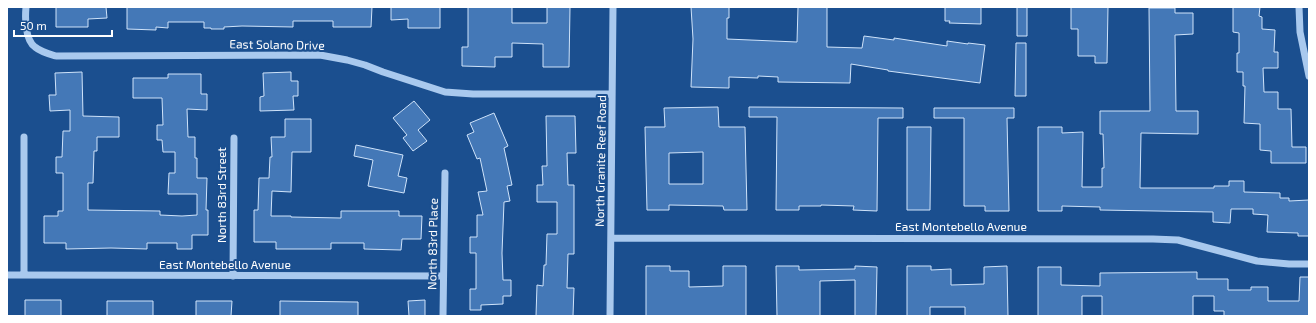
<svg xmlns="http://www.w3.org/2000/svg" width="1316" height="323" viewBox="0 0 1316 323" font-family="'Exo 2',sans-serif">
<style>
.building{fill:#4478b7;stroke:#cfe3fa;fill-rule:evenodd}
.lines{fill:none;stroke-linecap:round;stroke-linejoin:round}
.minor{stroke:#a9c9ee;stroke-width:7}
.labels{text-anchor:middle;stroke-width:4;stroke-linejoin:round;paint-order:stroke}
.street-label{font-size:12px;fill:#fff;stroke:#1b4f8f}
</style>
<rect width="100%" height="100%" fill="#1b4f8f"/>
<path class="building" d="M56 7H106L107 18 88 19V27H56Z
M127 7H372L371 27H333V21H293V27L242 26 224 27V29H211V28H204V22H168V28L156 27V30L127 29Z
M391 7H440V28H408V19L391 20Z
M468 7H512V23H547V7H570L569 67H543V44L512 43V57H495V67L462 66V47H468Z
M691 7H729V18H727V39L797 42 798 7H827V47L862 48 864 36 894 40V38L947 46V41L968 44V43L985 45 980 83 888 71V70L851 64 850 83 778 82V77L758 76V78L729 77V88L691 87 693 39Z
M945 7H981V24L949 23 950 21H945Z
M1017 7H1027V36H1017Z
M1071 7H1108L1107 63H1095V56H1078V29H1071Z
M1233 7H1260L1259 16 1262 17V29L1275 30 1274 52H1278V68H1263L1264 92H1278V109H1291L1292 147H1306V163H1271V151L1260 150V124L1244 123 1245 86H1243V72H1237V53H1239V33L1233 32Z
M1149 8H1175V13H1193V34L1175 35 1176 111H1198V134L1141 133 1140 188H1214V186H1229V181H1244V192L1280 193V198H1289V201L1309 200V236H1298V233L1267 232 1268 215 1253 214V209H1231L1230 223 1213 222V212L1100 210V207L1062 206V211H1038V127H1062V133L1083 132 1082 187H1102V168H1104L1103 134H1100V111H1150Z
M1016 43H1026V96H1015Z
M82 72 83 116 119 117V137H97V151H94L93 183H88V210L160 211V215L182 216 197 215V194H168L169 173H175V152H163L162 140H157V125H163L162 98H133V78H168V74H201V94H207V110L187 109 188 137H195V158H197V178H207L206 210H208V235H192V249H177V243H147V249L111 248 66 249V243H44V216H58V211H63V173H56V157H62L63 131H70V110L50 111 49 95H56L55 73Z
M291 72V81H298V96H293L294 110 260 111V97L264 96 263 73Z
M414 101 430 120 418 130 427 141 413 151 403 138 407 135 393 118Z
M718 107 719 127H745L747 210H724L723 206 669 205V210H647L645 127H665L664 108ZM703 152V184H669V153Z
M749 107 903 108V118H878L877 211 853 210 854 206 821 205V206H799V210H776L777 117H749Z
M934 108H1014V118H1007L1009 211H985V206H964V118H934Z
M494 113 508 146 504 148 512 185 507 186 510 201 504 202 502 253 503 280H511V296H503V304L481 305V310H470V289H476V253H470V237H477V215H483L478 192 487 191 480 158 477 159 467 135 474 132 470 123Z
M546 116H575L576 153H567L568 185H574V254H568L567 288H574L573 316H536L537 285 543 286 544 265H546L547 234H557V202H537V185H543L542 166H547Z
M285 119H311V152H292L291 192 272 191 271 216H291V217L341 218V211H399V216H422L421 239H402L401 250 364 249V243H331V249H276V242H254V210H258L259 178H269L270 157H272L271 137H285Z
M907 127H931L930 210H907Z
M356 145 403 155 398 176 407 178 404 193 368 186 373 160 354 156Z
M646 266H670V271H689V287L723 286V266H746V316H646Z
M776 266H799V270L855 269V266L877 267 876 316H855V280L820 281V316H777Z
M907 266H931V270L951 269V285L984 284V267L1007 266 1008 316H965V307H930V316H907Z
M1038 267H1061V285L1100 286V273L1197 272V279H1228V290H1251V287H1268V301H1299L1300 277H1309V316H1224V311H1214V296H1193V316H1102V296H1082V316H1038Z
M25 300H61V316H25Z
M425 300V316H409L408 301Z
M107 301H153V316H107Z
M196 301H232L231 316H196Z
M280 301 358 302V316H280Z"/>
<g class="lines">
<path class="minor" d="M26 7C25 18 25 40 35 47 41 52 49 54 56 56L320 55 347 60 365 65 383 72 445 92 473 94H612
M1299 7 1300 32 1309 76
M24 137V275
M611 238 1153 239 1178 240 1257 261 1289 264H1309
M7 275 443 276
M233 276 234 138
M443 316 445 173
M610 316 613 7"/>
</g>
<g class="labels">
<g class="street-label">
<text transform="translate(277 45) rotate(1)" y="4">East Solano Drive</text>
<text transform="translate(601 161) rotate(-89)" y="4">North Granite Reef Road</text>
<text transform="translate(222 195) rotate(-90)" y="4">North 83rd Street</text>
<text x="961" y="231">East Montebello Avenue</text>
<text transform="translate(433 244) rotate(-89)" y="4">North 83rd Place</text>
<text x="225" y="269">East Montebello Avenue</text>
</g>
</g>
<rect width="1316" height="323" fill="none" stroke="#ffffff" stroke-width="16"/>
<path d="M14 30v6h98v-6" fill="none" stroke="#ffffff" stroke-width="2"/>
<text x="20" y="30" font-size="12" fill="#ffffff" stroke="#1b4f8f" stroke-width="3" paint-order="stroke">50 m</text>
</svg>
